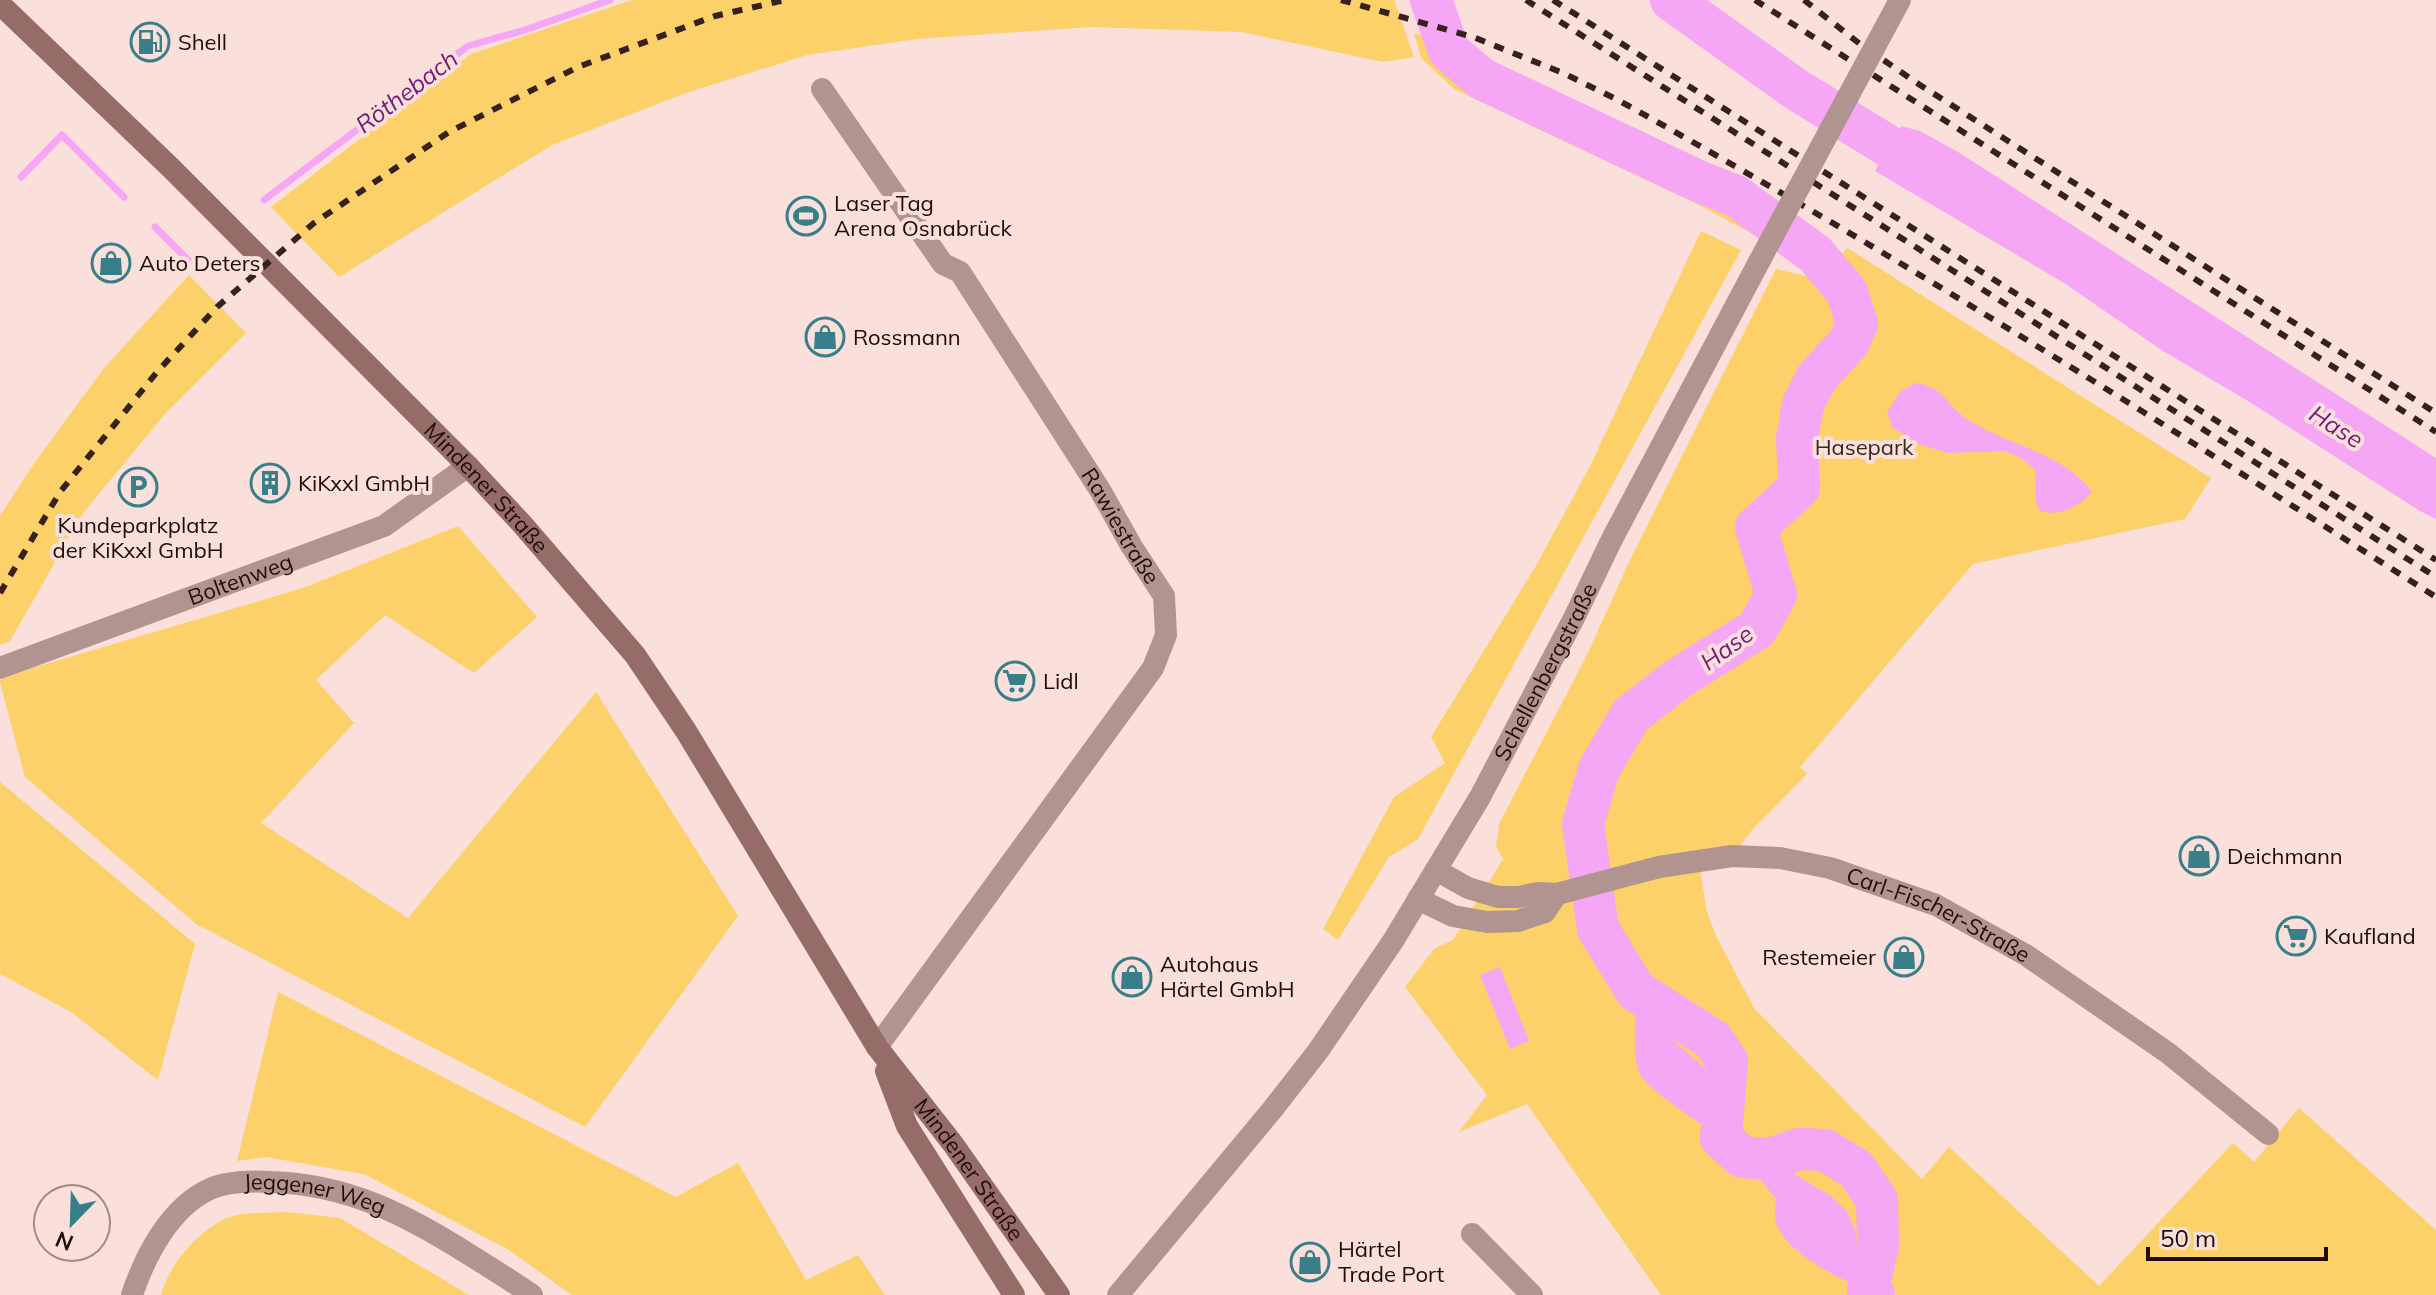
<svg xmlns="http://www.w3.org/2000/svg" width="2436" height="1295" viewBox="0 0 2436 1295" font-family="Mulish,sans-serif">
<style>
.green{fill:#fcd169}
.water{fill:#f5a6f4}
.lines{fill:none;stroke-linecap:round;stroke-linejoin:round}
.stream{stroke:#f5a6f4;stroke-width:7}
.river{stroke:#f5a6f4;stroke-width:42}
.minor{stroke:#b19490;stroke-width:22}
.tertiary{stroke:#b19490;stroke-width:22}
.secondary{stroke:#956c67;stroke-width:22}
.rail{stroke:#37201e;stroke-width:6;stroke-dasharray:10 10;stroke-linecap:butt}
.tertiary-bridge{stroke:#b19490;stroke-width:22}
.labels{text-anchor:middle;stroke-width:8;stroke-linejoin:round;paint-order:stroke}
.poi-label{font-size:22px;fill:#210b09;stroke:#fadfdb;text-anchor:start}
.park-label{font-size:22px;fill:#342c19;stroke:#fadfdb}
.street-label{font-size:22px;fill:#210b09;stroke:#fadfdb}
.water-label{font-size:24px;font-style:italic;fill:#751977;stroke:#fadfdb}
</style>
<rect width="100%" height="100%" fill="#fadfdb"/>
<path class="green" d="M632 0H1394L1414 57 1383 62 1242 32 1091 27 917 39 807 55 686 93 552 145 339 277 271 207 471 54Z
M1414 33 1446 41 1449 51 1482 79 1698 181 1736 196 1762 213 1751 233 1699 205 1454 89 1421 58Z
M1701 231 1741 250 1418 839 1389 857 1338 940 1323 929 1394 797 1445 763 1431 737 1537 564 1590 466Z
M1847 248 2211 478 2185 519 1973 564 1800 767 1807 774 1752 830 1732 856 1699 859 1706 909 1716 936 1754 1008 1922 1179 1949 1147 2099 1286 2233 1143 2254 1162 2299 1108 2436 1230V1295H1661L1527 1104 1459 1132 1487 1095 1405 987 1434 949 1453 940 1503 859 1496 846 1499 824 1588 653 1629 562 1776 269 1822 280Z
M189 275 246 333 165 414 83 513 10 641 0 645V516L33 465 104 368Z
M458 526 537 617 474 673 385 615 316 680 354 723 261 823 408 918 596 692 738 916 585 1127 196 924 25 777 0 682V680L29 669 303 588Z
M0 782 195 944 158 1080 71 1012 0 974Z
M278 992 676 1197 738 1163 806 1280 858 1255 885 1295H572L509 1250 364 1174 266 1157 237 1161Z
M287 1212 340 1218 469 1295H161C169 1264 200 1228 230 1217 244 1212 271 1213 287 1212Z"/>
<path class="water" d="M1901 126 1920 131 1958 152 2436 458V519L2420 511 2248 401 2163 351 2064 283 1875 171Z
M1915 383C1944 387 1943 401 1964 417 2003 445 2063 451 2092 492 2079 507 2057 518 2039 510 2033 496 2037 485 2035 469L2021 458 2005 451 1949 453 1921 445 1892 427 1887 412 1900 392Z
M1500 967 1529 1041 1510 1049 1480 975Z
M1636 991 1658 1005 1659 1017 1669 1037 1704 1067 1713 1085 1723 1111 1721 1138C1704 1125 1645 1089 1639 1072 1631 1047 1637 1017 1636 991Z
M1742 1157 1770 1159 1829 1195 1847 1211 1856 1233 1857 1254 1873 1271 1868 1290C1840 1280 1781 1251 1775 1218 1774 1213 1776 1204 1776 1199Z"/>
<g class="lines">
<path class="stream" d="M21 177 62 135 124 197
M264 200 468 46 525 30 610 0
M155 227 188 260"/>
<path class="river" d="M1431 0 1449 51 1482 79 1698 181 1736 196 1815 254 1847 292 1857 324 1849 342 1817 377 1803 404 1797 438 1799 488 1756 527 1776 595 1757 629 1679 678 1631 715 1599 769 1583 824 1598 929 1636 991 1713 1040 1727 1061 1721 1138 1742 1157 1770 1159 1799 1149 1825 1150 1856 1169 1877 1200 1878 1246 1868 1290 1874 1295
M1671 0 1797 90 1937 176"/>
<g class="minor">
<path id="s1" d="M822 89 943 264 960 272 1100 490 1132 547 1164 596 1166 635 1153 668 877 1047"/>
<path id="s2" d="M0 668 384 526 468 466"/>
<path id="s3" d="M1436 870 1468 888 1498 897H1518L1538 893 1557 894 1659 867 1732 856 1780 858 1830 868 1936 905 2026 955 2168 1053 2268 1134"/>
<path d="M1418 899 1453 916 1487 922 1518 921 1545 912 1557 894"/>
<path d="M1472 1234 1532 1295"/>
<path id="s4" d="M132 1295C145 1256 170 1207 210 1189 228 1181 252 1181 271 1182 347 1184 407 1215 470 1255 491 1268 512 1281 532 1295"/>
</g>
<path class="tertiary" id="s5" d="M1118 1295 1272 1110 1318 1051 1393 941 1480 797 1575 616 1612 539 1760 260"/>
<g class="secondary">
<path id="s6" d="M0 4 171 168 468 466 522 524 635 655 686 731 877 1047 953 1144 1059 1295"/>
<path d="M886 1071 907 1126 1014 1295"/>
</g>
<path class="rail" d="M1341 0 1473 37 1563 73 1618 100C1897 255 2166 425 2436 597
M1526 0 2436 577
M1553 0 2436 560
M1755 0 2436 432
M1804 0 1860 44 1920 85 2436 413
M0 593 60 492 157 372 217 307 314 223 449 132 578 67 715 16 785 0"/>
<path class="tertiary-bridge" d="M1760 260 1900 0"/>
</g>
<defs>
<g id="fuel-ring" transform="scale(2)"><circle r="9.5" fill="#fadfdb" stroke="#387f89" stroke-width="1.5"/><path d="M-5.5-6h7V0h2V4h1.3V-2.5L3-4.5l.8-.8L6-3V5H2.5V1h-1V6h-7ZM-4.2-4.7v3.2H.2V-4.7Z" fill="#387f89"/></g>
<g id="stadium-ring" transform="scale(2)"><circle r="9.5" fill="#fadfdb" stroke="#387f89" stroke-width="1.5"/><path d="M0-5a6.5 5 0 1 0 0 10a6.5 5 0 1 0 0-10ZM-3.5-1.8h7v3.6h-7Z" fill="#387f89"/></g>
<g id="shop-ring" transform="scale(2)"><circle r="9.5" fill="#fadfdb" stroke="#387f89" stroke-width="1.5"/><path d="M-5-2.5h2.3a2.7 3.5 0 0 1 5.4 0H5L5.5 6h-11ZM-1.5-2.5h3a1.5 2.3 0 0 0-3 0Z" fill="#387f89"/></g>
<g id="building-ring" transform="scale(2)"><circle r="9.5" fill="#fadfdb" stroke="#387f89" stroke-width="1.5"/><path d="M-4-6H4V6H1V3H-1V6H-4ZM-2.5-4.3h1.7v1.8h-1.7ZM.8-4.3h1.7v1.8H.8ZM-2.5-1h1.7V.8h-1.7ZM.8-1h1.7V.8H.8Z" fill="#387f89"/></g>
<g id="parking-ring" transform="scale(2)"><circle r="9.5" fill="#fadfdb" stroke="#387f89" stroke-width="1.5"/><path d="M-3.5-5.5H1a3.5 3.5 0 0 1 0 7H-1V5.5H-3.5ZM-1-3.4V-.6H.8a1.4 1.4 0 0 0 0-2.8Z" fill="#387f89"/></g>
<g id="supermarket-ring" transform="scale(2)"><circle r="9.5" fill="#fadfdb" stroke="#387f89" stroke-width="1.5"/><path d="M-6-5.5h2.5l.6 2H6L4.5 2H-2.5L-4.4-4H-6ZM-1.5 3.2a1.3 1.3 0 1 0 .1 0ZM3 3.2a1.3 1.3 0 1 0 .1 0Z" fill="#387f89"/></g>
</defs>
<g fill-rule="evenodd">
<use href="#fuel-ring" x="150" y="42"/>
<use href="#stadium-ring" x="806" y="216"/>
<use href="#shop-ring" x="111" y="263"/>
<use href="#shop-ring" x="825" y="337"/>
<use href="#building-ring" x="270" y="483"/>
<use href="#parking-ring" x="138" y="487"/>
<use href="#supermarket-ring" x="1015" y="681"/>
<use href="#shop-ring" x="2199" y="856"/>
<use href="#supermarket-ring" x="2296" y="936"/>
<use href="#shop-ring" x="1904" y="957"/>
<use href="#shop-ring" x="1132" y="977"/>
<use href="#shop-ring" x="1310" y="1262"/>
</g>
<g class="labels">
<g class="poi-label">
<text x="178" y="50">Shell</text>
<text x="834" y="211">Laser Tag<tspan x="834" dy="25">Arena Osnabrück</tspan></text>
<text x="139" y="271">Auto Deters</text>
<text x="853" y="345">Rossmann</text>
<text x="298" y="491">KiKxxl GmbH</text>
<text x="138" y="533" text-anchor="middle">Kundeparkplatz<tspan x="138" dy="25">der KiKxxl GmbH</tspan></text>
<text x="1043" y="689">Lidl</text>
<text x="2227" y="864">Deichmann</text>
<text x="2324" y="944">Kaufland</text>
<text x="1876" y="965" text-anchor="end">Restemeier</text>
<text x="1160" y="972">Autohaus<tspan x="1160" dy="25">Härtel GmbH</tspan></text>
<text x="1338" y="1257">Härtel<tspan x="1338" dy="25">Trade Port</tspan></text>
</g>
<g class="park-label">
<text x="1864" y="455">Hasepark</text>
</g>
<g class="street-label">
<text dy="8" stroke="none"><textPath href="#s6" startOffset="686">Mindener Straße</textPath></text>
<text dy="8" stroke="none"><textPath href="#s1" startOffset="532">Rawiestraße</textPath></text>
<text dy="8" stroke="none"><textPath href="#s2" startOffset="256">Boltenweg</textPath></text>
<text dy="8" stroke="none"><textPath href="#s5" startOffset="758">Schellenbergstraße</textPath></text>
<text dy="8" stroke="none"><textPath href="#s3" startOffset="524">Carl-Fischer-Straße</textPath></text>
<text dy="8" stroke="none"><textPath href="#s6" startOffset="1524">Mindener Straße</textPath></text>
<text dy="8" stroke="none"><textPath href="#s4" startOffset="242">Jeggener Weg</textPath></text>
</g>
<g class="water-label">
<text transform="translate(407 92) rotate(-37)" y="8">Röthebach</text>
<text transform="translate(2336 427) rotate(32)" y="8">Hase</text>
<text transform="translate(1727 648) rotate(-36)" y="8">Hase</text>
</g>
</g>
<g transform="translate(72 1223) rotate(203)"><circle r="38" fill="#fadfdb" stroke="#a38a87" stroke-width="2"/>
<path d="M0-6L14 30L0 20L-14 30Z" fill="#387f89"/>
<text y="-12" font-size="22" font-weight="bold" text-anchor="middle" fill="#210b09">N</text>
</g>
<path d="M2148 1247v12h178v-12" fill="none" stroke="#210b09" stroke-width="4"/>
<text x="2160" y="1247" font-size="24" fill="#210b09" stroke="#fadfdb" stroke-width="6" paint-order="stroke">50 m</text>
</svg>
